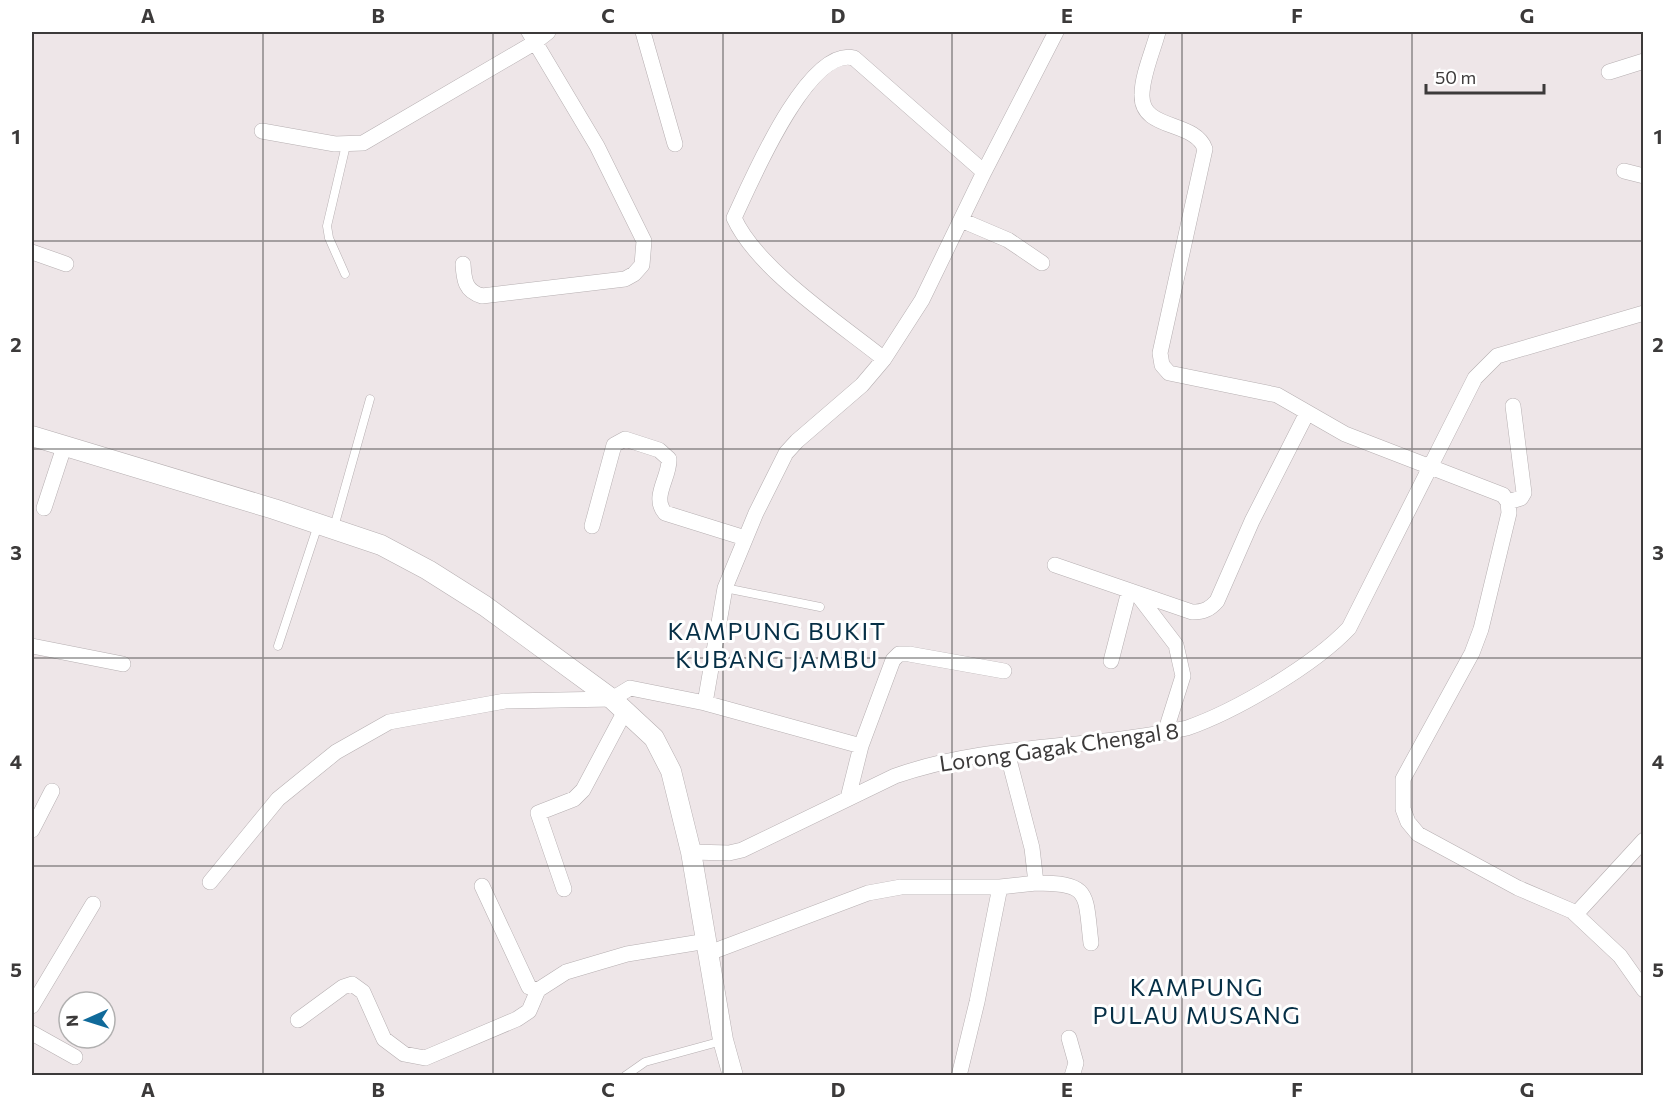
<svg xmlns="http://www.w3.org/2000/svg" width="1675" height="1107" viewBox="0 0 1675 1107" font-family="Commissioner,sans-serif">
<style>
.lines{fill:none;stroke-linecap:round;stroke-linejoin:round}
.service-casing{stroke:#b6afb1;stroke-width:9}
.minor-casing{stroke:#b6afb1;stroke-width:16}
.tertiary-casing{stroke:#b6afb1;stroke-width:21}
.service{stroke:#fff;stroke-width:8}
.minor{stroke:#fff;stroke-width:15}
.tertiary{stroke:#fff;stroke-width:20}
.grid{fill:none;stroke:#3c3a3a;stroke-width:1.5;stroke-opacity:0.55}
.labels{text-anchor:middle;stroke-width:6;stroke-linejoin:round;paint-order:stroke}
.street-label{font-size:22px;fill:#3c3a3a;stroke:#fff}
.neighbourhood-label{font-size:24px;letter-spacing:1.5px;fill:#062f46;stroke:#fff}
.neatline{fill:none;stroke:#3c3a3a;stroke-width:2}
.grid-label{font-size:20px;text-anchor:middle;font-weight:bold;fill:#3c3a3a}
</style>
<rect width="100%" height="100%" fill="#eee6e8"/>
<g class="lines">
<g class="service-casing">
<path id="service" d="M345 274 329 238 327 226 346 145
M334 527 370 399
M725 588 820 607
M278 646 318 525
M625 1076 645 1062 722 1041"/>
</g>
<g class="minor-casing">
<path id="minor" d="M643 32 675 144
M1158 32C1153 51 1142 75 1142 95 1141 131 1195 120 1205 149L1160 353 1162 365 1169 373 1277 395 1345 434 1503 495 1508 502 1509 513 1481 629 1472 653 1403 779V809L1408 822 1418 834 1518 888 1572 911 1620 956 1644 990
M1609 72 1644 61
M262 131 335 144 363 143 534 43 548 32
M1624 171 1644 176
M961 220 1008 240 1042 263
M32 252 66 264
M463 264C464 280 465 291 482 296L625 279 634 274 642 265 644 241 597 146 529 32
M884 359C839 323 757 269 734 218 750 184 808 45 854 58L984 172
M1508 502 1521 498 1524 493 1513 406
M44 508 64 447
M592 526 614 445 625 439 659 450 669 459C670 477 651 497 665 513L745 538
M1055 565 1192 612C1204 612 1210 609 1217 601L1252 521 1307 413
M1137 594 1176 645 1183 676 1165 733
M32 646 123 664
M1111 661 1129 591
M705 703 725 588 756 513 786 453 797 441 862 385 884 359 922 300 984 172 1056 32
M848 798 861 746 893 660 899 654H909L1004 671
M32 830 52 791
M691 852 729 853 742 850 895 776C989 743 1091 749 1187 728 1236 711 1314 665 1349 628L1475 378 1497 356 1644 313
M210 882 278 799 336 752 389 722 505 701 612 699 630 688 705 703 861 746
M1036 883C1091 883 1085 893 1091 943
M482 886 529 987 538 990 566 972 627 954 707 941
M564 889 538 813 574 799 583 790 625 711
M1576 914 1644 840
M709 953 868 893 901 887H1000L1036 883 1032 848 1007 752
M32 1006 93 904
M298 1020 343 987 352 984 363 992 384 1039 404 1054 425 1058 517 1019 529 1011 538 990
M32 1033 75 1057
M1069 1038 1076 1063 1072 1076
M959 1076 977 1002 1000 887"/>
</g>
<g class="tertiary-casing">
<path id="tertiary" d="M32 436 274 509 381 545 428 570 485 606 612 699 654 738 671 771 691 852 723 1040 733 1076"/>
</g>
<use href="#service" class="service"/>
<use href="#minor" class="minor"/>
<use href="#tertiary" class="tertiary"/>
</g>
<path class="grid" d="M263 32V1076M493 32V1076M723 32V1076M952 32V1076M1182 32V1076M1412 32V1076M32 241H1644M32 449H1644M32 658H1644M32 866H1644"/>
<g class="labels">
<g class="street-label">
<text transform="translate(1059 747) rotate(-8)" y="8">Lorong Gagak Chengal 8</text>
</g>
<g class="neighbourhood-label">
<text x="777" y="640">KAMPUNG BUKIT<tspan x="777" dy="28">KUBANG JAMBU</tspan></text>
<text x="1197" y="996">KAMPUNG<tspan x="1197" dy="28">PULAU MUSANG</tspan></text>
</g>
</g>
<rect width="1675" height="1107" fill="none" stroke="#ffffff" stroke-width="66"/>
<g transform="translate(87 1020) rotate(267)"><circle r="28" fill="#ffffff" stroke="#b1b0b0" stroke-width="1.5"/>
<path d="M0-4.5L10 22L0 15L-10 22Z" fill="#106a9a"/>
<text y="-9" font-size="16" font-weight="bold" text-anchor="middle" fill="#3c3a3a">N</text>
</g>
<path d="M1426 84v9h118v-9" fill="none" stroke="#3c3a3a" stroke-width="3"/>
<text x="1435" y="84" font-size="18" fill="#3c3a3a" stroke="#ffffff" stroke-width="4.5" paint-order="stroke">50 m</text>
<rect x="33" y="33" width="1609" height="1041" class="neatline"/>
<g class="grid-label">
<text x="148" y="23">A</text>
<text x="378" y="23">B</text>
<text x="608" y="23">C</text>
<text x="838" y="23">D</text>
<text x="1067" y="23">E</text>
<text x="1297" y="23">F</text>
<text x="1527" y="23">G</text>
<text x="16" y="144">1</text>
<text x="1658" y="144">1</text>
<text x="16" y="352">2</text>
<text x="1658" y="352">2</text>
<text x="16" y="560">3</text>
<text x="1658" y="560">3</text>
<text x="16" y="769">4</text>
<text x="1658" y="769">4</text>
<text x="16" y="977">5</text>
<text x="1658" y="977">5</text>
<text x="148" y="1097">A</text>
<text x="378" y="1097">B</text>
<text x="608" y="1097">C</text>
<text x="838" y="1097">D</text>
<text x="1067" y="1097">E</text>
<text x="1297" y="1097">F</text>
<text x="1527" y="1097">G</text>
</g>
</svg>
